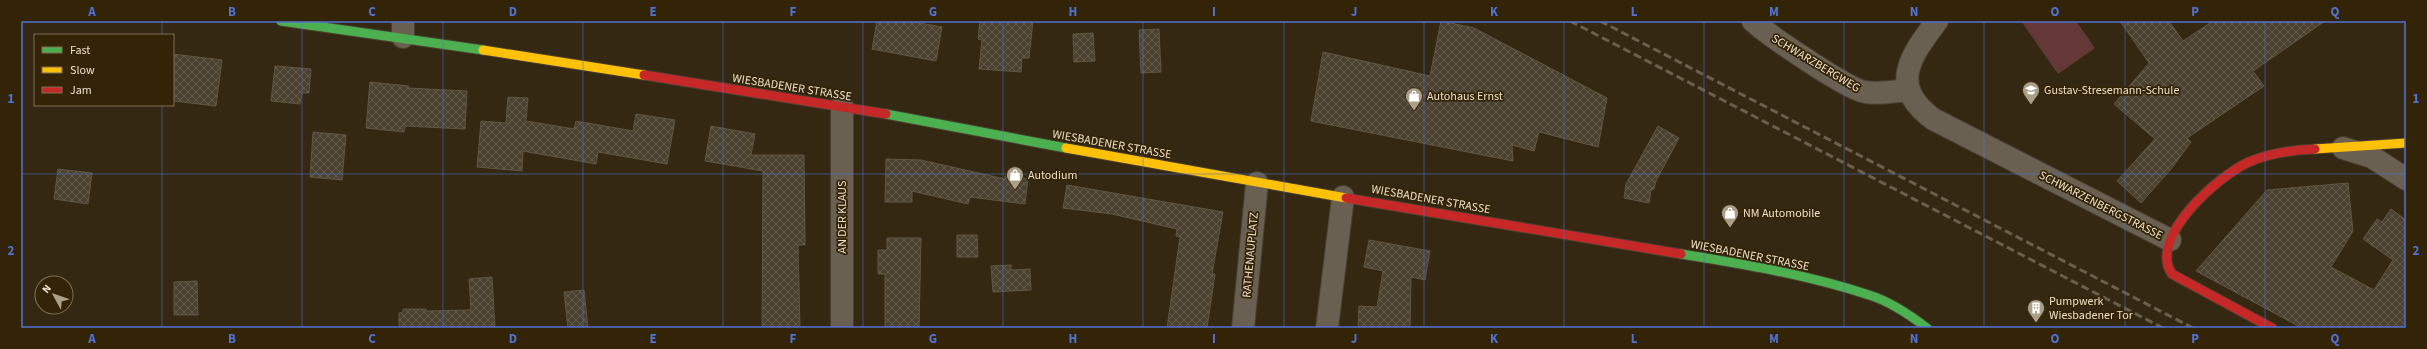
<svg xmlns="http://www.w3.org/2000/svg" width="2427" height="349" viewBox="0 0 2427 349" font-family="'Source Sans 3',sans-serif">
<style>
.green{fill:#633837}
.building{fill:url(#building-cross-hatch);stroke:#605644}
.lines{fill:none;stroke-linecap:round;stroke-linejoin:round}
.street-casing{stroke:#493f31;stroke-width:24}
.fast-casing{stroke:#493f31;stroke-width:11}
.slow-casing{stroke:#493f31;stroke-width:11}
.jam-casing{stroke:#493f31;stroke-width:11}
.street{stroke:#6a6051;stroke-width:22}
.fast{stroke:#4caf50;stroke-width:9}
.slow{stroke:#ffc107;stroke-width:9}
.jam{stroke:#c62828;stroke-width:9}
.rail{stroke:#6a5f4f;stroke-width:3;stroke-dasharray:8 4;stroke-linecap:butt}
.grid{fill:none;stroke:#5172d5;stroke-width:1;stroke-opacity:0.55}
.labels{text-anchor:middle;stroke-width:3.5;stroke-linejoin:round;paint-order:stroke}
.street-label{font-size:12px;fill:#ecdfcb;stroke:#342407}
.poi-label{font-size:12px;fill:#ecdfcb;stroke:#342407;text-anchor:start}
.neatline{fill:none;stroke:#5172d5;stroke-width:1.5}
.grid-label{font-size:13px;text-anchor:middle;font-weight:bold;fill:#5172d5}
</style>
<defs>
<pattern id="building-cross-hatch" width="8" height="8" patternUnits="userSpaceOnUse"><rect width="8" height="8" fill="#4b4131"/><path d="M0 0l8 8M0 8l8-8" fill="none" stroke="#655c4e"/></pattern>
</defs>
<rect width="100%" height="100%" fill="#342812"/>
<path class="green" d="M2021 21H2076L2095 48 2058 74Z"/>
<path class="building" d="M877 21H908L942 27 936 61 872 49Z
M980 21H1033L1029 58H1022L1021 72 979 69 982 40 978 39Z
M1441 21 1474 28 1607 98 1598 147 1539 132 1534 151 1512 145 1513 161 1311 121 1323 52 1430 76Z
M2120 21H2169L2183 41 2213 21H2325L2253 71 2264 86 2187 138 2191 142 2171 169 2141 203 2117 181 2155 139 2114 104 2149 63Z
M1159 29 1161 72 1141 73 1139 30Z
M1093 33 1095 61 1074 62 1073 34Z
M173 54 222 60 216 106 173 101Z
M275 66 311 69 309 93H302L300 104 271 101Z
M370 82 409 86 408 88 467 91 465 129 405 126 404 132 366 128Z
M508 97 528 98 526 121 574 129 576 121 633 131 636 114 675 120 667 164 598 152 596 164 523 151 522 171 477 167 481 121 506 123Z
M711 126 755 134 751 155H804L805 245H798L800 328H762L763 171 705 161Z
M1658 126 1679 138 1656 181 1654 189 1651 190 1649 203 1624 198 1626 184Z
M313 132 346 135 342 180 310 177Z
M886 159 921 160 1005 179V176L1028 179 1025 204 970 197 968 204 912 191V202H885Z
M58 169 92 173 88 204 54 199Z
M2348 183 2353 231 2331 267 2374 290 2393 260 2363 239 2377 219 2382 222 2391 209 2406 220V321L2401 328H2302L2196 271 2267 190Z
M1067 185 1223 212 1212 274H1215L1207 328H1167L1180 237 1176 236 1177 229 1112 214 1063 208Z
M957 235H977L978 257H957Z
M887 238H921L919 328H885V274H878V250H887Z
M1369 240 1430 251 1425 280 1411 277 1410 328H1358L1359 306 1377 307 1383 271 1364 267Z
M1011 265V270L1030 269 1031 290 993 292 991 266Z
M492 277 495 328H399V313L403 312V309H426V311L471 310 469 279Z
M197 281 198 315H174V282Z
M584 290 588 328H568L564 292Z"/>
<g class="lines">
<g class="street-casing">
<path id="street" d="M403 21V37
M1753 21C1768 35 1847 89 1865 92 1879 94 1893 92 1908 90
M1937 21C1909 58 1889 86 1933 119L2170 240
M842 106V328
M2343 148 2372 157 2406 179
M1243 328 1257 183
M1327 328 1343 197"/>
</g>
<g class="fast-casing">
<path id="fast" d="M281 21 483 50
M886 114 1066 148
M1681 254C1744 264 1808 275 1869 295 1889 301 1910 315 1927 328"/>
</g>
<g class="slow-casing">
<path id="slow" d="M483 50 644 75
M1066 148 1346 198
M2315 149 2406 143"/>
</g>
<g class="jam-casing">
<path id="jam" d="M644 75 886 114
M1346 198 1681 254
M2272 328 2172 274C2147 238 2219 175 2249 162 2269 153 2294 150 2315 149"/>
</g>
<use href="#street" class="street"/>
<use href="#fast" class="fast"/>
<use href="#slow" class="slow"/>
<use href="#jam" class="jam"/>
<path class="rail" d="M1570 21 2163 328
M1600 21 2193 328"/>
</g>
<path class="grid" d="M162 21V35M302 21V328M443 21V328M583 21V328M723 21V328M863 21V328M1003 21V328M1143 21V328M1284 21V328M1424 21V328M1564 21V328M1704 21V328M1844 21V328M1984 21V328M2125 21V328M2265 21V328M162 105V328M21 174H2406"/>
<defs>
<g id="school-pin" transform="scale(0.9)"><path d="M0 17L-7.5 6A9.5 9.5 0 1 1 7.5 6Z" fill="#ac9f8a" stroke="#342407"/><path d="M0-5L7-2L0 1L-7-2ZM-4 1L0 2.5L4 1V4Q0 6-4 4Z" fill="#fff"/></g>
<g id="shop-pin" transform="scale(0.9)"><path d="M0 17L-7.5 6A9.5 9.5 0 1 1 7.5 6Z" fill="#ac9f8a" stroke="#342407"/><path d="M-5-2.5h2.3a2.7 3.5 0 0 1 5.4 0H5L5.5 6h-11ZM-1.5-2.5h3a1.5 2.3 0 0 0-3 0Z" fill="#fff"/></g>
<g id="building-pin" transform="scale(0.9)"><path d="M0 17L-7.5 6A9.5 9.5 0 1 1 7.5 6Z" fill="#ac9f8a" stroke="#342407"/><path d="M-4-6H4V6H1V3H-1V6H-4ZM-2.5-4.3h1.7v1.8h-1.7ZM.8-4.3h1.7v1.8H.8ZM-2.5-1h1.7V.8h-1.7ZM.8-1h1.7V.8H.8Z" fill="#fff"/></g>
</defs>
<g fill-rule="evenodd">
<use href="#school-pin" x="2031" y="90"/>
<use href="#shop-pin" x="1414" y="96"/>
<use href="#shop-pin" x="1015" y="175"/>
<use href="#shop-pin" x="1730" y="213"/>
<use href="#building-pin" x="2036" y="308"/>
</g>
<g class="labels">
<g class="street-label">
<text transform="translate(1816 63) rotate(31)" y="4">SCHWARZBERGWEG</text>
<text transform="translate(792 87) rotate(9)" y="4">WIESBADENER STRASSE</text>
<text transform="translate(1112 144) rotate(10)" y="4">WIESBADENER STRASSE</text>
<text transform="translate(1431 199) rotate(10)" y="4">WIESBADENER STRASSE</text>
<text transform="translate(2101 205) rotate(27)" y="4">SCHWARZENBERGSTRASSE</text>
<text transform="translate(842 217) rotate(-90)" y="4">AN DER KLAUS</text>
<text transform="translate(1250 255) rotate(-85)" y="4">RATHENAUPLATZ</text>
<text transform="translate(1750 255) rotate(11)" y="4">WIESBADENER STRASSE</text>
</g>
<g class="poi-label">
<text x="2044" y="94">Gustav-Stresemann-Schule</text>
<text x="1427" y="100">Autohaus Ernst</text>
<text x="1028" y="179">Autodium</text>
<text x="1743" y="217">NM Automobile</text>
<text x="2049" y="305">Pumpwerk<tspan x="2049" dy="14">Wiesbadener Tor</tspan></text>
</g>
</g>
<rect width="2427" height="349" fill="none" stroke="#342407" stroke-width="44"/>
<rect x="34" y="34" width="140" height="72" fill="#342407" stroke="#7e6f55"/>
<rect x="42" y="47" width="20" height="6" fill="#4caf50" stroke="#7e6f55"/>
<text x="70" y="54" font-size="12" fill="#ecdfcb">Fast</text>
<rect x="42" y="67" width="20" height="6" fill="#ffc107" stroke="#7e6f55"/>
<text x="70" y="74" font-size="12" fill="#ecdfcb">Slow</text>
<rect x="42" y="87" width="20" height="6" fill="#c62828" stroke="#7e6f55"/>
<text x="70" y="94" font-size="12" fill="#ecdfcb">Jam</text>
<g transform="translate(54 295) rotate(310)"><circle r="19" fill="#342407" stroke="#7e6f55"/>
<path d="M0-3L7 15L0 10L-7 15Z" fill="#ac9f8a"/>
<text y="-6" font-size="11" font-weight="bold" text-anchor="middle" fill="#ecdfcb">N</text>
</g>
<rect x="22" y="22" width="2383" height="305" class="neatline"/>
<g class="grid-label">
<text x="92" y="16">A</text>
<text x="232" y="16">B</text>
<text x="372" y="16">C</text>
<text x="513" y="16">D</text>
<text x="653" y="16">E</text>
<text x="793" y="16">F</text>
<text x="933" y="16">G</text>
<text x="1073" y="16">H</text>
<text x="1214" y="16">I</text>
<text x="1354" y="16">J</text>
<text x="1494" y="16">K</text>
<text x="1634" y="16">L</text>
<text x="1774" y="16">M</text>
<text x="1914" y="16">N</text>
<text x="2055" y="16">O</text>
<text x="2195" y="16">P</text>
<text x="2335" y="16">Q</text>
<text x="11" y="103">1</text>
<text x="2416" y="103">1</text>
<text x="11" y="255">2</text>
<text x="2416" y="255">2</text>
<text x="92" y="343">A</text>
<text x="232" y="343">B</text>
<text x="372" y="343">C</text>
<text x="513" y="343">D</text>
<text x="653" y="343">E</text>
<text x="793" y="343">F</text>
<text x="933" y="343">G</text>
<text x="1073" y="343">H</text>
<text x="1214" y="343">I</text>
<text x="1354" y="343">J</text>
<text x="1494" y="343">K</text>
<text x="1634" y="343">L</text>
<text x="1774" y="343">M</text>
<text x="1914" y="343">N</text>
<text x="2055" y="343">O</text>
<text x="2195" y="343">P</text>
<text x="2335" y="343">Q</text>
</g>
</svg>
